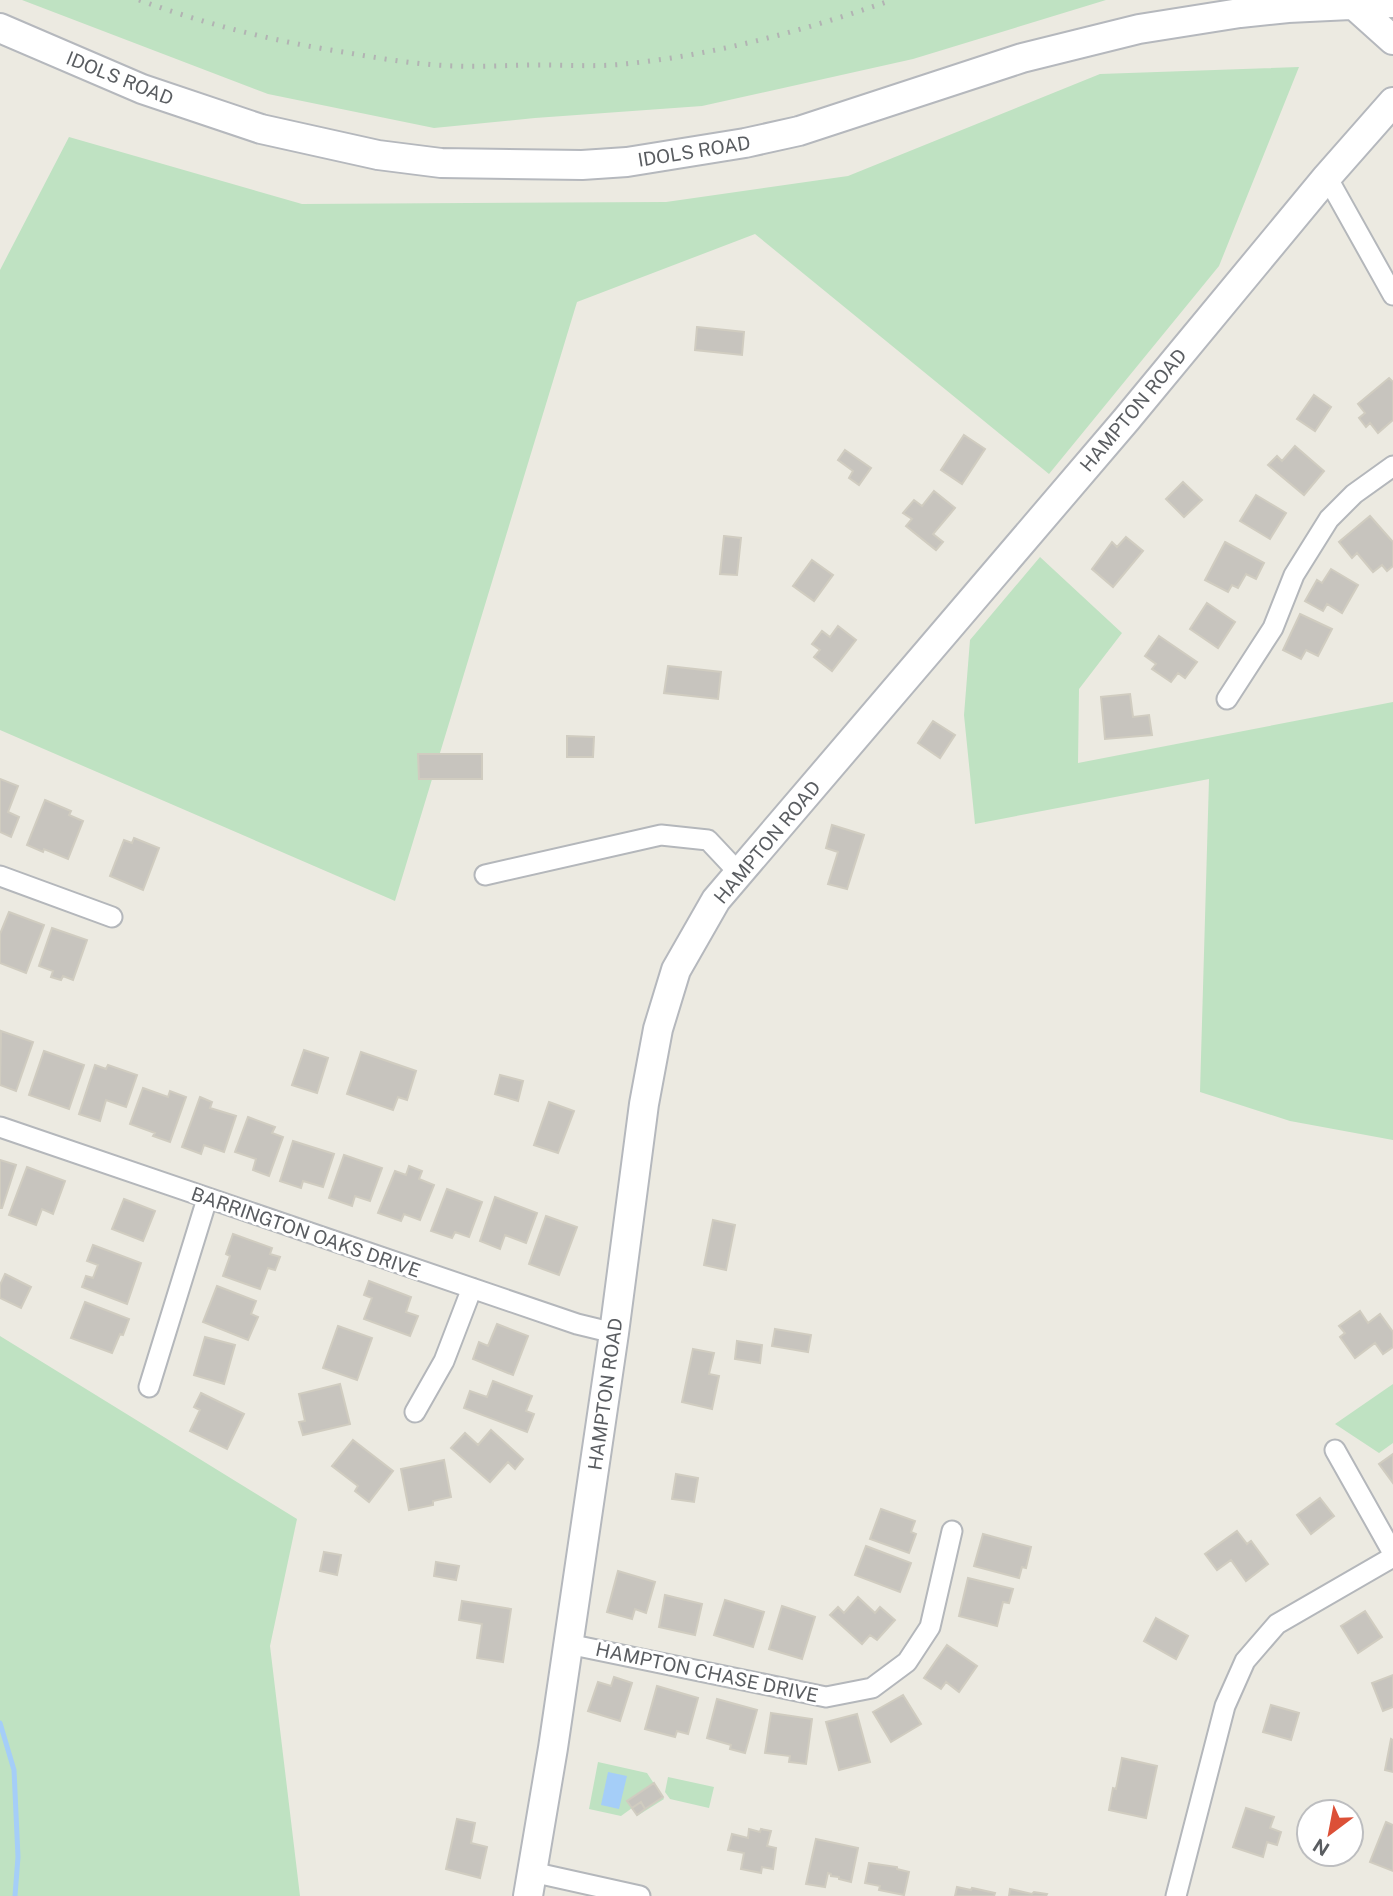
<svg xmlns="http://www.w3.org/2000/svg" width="1393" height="1896" viewBox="0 0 1393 1896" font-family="'Public Sans',sans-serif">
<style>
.green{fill:#bfe2c2}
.water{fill:#a5cef8}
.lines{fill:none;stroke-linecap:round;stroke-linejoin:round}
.stream{stroke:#a5cef8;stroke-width:5}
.building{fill:#c7c4be;stroke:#d0ccc0;stroke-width:2}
.minor-casing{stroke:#b4b7bb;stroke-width:23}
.secondary-casing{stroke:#b5b8bd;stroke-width:32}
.minor{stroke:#fff;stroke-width:19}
.secondary{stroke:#fff;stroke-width:28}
.rail{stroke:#b2b3b3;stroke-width:5;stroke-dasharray:2 9;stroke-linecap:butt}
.labels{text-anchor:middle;stroke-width:6;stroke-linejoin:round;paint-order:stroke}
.street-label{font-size:19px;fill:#5a5d61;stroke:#fff}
</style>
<rect width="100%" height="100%" fill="#eceae1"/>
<path class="green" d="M22 0H1106L913 59 702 106 535 118 434 128 268 94Z
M1299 67 1219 266 1049 474 755 234 577 302 395 901 0 730V270L69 137 302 204 666 202 848 176 1100 74Z
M1040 557 1122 633 1079 689 1078 763 1393 702V1140L1290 1121 1200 1092 1209 779 975 824 964 715 970 640Z
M0 1336 297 1519 270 1646 300 1896H0Z
M1393 1384V1443L1379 1453 1335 1424Z
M598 1762 647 1773 664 1799 637 1816 632 1808 621 1816 589 1809Z
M668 1777 714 1787 709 1808 670 1799 665 1792Z"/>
<path class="water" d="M608 1772 627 1776 619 1809 601 1805Z"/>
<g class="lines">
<path class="stream" d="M0 1723 14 1770 18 1857 15 1896"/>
</g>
<path class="building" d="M697 327 744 332 742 355 695 350Z
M1389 378 1393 382V420L1378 433 1370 423 1366 427 1359 418 1365 413 1358 404Z
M1314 395 1331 407 1315 431 1297 419Z
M964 435 985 449 962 484 941 470Z
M1295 446 1324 471 1304 495 1268 465 1277 456 1282 461Z
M845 450 871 468 859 485 849 478 853 471 838 460Z
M1183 482 1202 500 1184 517 1166 499Z
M934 491 955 508 933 534 943 542 936 550 906 526 912 519 903 513 914 500 922 506Z
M1256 495 1286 513 1270 539 1240 521Z
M1370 516 1393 542V566L1387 571 1382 565 1373 572 1357 553 1352 558 1339 542Z
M724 536 741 538 737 575 720 574Z
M1126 537 1143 551 1113 587 1092 569 1112 542 1117 547Z
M1225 542 1264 563 1256 579 1246 574 1238 588 1232 585 1228 592 1205 580Z
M812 560 833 575 814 601 793 586Z
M1331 569 1358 585 1342 613 1327 604 1323 611 1305 601 1317 580 1322 583Z
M1207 603 1235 622 1218 648 1190 629Z
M1300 614 1332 629 1318 656 1306 650 1301 659 1283 650Z
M838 626 856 640 832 671 814 657 820 650 812 644 822 631 830 637Z
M1159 636 1197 662 1185 678 1178 673 1171 682 1152 669 1156 664 1145 656Z
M668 666 721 672 718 699 664 693Z
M1130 694 1133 717 1149 715 1152 735 1105 739 1101 697Z
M933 721 955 735 940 758 918 743Z
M567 736 594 737 593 757H567Z
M418 754H482V779H419Z
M0 779 18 786 8 812 19 817 11 837 0 832Z
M45 800 71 811 69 815 83 821 68 859 44 849 43 852 27 845Z
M832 825 864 835 847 889 828 884 838 852 826 848Z
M134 838 159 848 143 890 110 876 124 840 132 843Z
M9 912 44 925 26 973 0 963V934Z
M52 928 87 940 73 980 63 976 61 980 51 977 53 971 39 966Z
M1 1031 33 1042 16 1091 0 1085Z
M304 1050 328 1058 317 1093 292 1085Z
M44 1051 84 1065 69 1109 29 1095Z
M361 1052 416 1071 407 1100 398 1097 393 1110 347 1094Z
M95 1065 106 1069 108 1065 137 1075 126 1107 106 1100 100 1121 79 1114Z
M500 1075 523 1081 518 1101 495 1094Z
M143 1088 168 1097 170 1091 186 1097 170 1142 153 1136 155 1133 130 1124Z
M200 1097 212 1102 210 1108 236 1116 224 1152 204 1145 201 1154 182 1147Z
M549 1102 574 1111 558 1153 534 1145Z
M248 1117 275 1127 272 1133 283 1137 269 1176 253 1170 256 1159 235 1152Z
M293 1141 334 1154 323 1187 303 1181 301 1188 280 1181Z
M344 1155 382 1168 370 1201 355 1196 352 1206 329 1198Z
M0 1160 16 1165 2 1208H0Z
M409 1166 422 1171 419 1179 434 1185 420 1220 404 1214 401 1221 378 1213 395 1171 406 1175Z
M27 1167 65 1181 53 1214 42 1209 36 1225 9 1215Z
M447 1189 482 1202 469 1237 455 1232 452 1238 431 1231Z
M495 1197 537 1213 526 1243 505 1235 500 1249 480 1241Z
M124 1199 155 1211 143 1241 112 1229Z
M546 1216 577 1227 559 1275 529 1264Z
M713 1220 735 1225 726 1270 704 1265Z
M233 1234 272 1248 270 1254 280 1257 275 1270 268 1268 260 1289 223 1276 230 1256 226 1254Z
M93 1245 141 1263 127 1304 82 1287 86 1276 93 1278 98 1265 87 1261Z
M5 1274 31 1287 21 1308 0 1298V1285Z
M369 1281 411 1297 406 1312 418 1316 410 1336 364 1319 372 1298 364 1295Z
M217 1286 256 1301 251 1314 258 1317 248 1340 203 1322Z
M85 1302 129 1319 123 1335 120 1334 112 1353 71 1338Z
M1360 1311 1368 1323 1380 1314 1393 1332V1347L1383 1354 1375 1343 1355 1358 1340 1337 1345 1333 1339 1326Z
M497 1324 528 1336 513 1375 473 1359 479 1342 488 1346Z
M338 1326 372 1338 357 1380 323 1368Z
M775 1329 811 1335 808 1352 772 1346Z
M205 1337 235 1345 224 1384 194 1375Z
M737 1341 762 1345 760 1363 735 1359Z
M693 1349 714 1353 709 1374 719 1376 712 1409 682 1402Z
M493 1381 532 1396 526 1411 534 1414 527 1432 464 1408 470 1391 487 1397Z
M340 1384 350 1424 303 1435 299 1422 305 1421 299 1394Z
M201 1393 244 1414 227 1449 190 1431 200 1410 194 1407Z
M491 1430 523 1459 515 1469 508 1462 490 1482 451 1448 465 1433 478 1445Z
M353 1440 393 1471 369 1502 355 1491 358 1486 332 1466Z
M1393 1454V1483L1379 1464Z
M444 1460 451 1497 433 1501V1505L409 1510 401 1469Z
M676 1474 698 1478 694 1502 672 1499Z
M1320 1498 1334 1516 1311 1534 1297 1515Z
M881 1509 915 1521 911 1532 916 1534 909 1553 870 1539Z
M1237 1531 1247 1544 1251 1541 1268 1564 1246 1581 1231 1560 1217 1570 1205 1554Z
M983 1534 1031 1547 1026 1568 1022 1567 1019 1578 974 1566Z
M866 1546 911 1563 900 1592 855 1575Z
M324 1552 341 1555 337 1575 320 1571Z
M436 1562 459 1566 456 1580 434 1576Z
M618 1571 655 1582 646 1613 635 1609 632 1619 607 1612Z
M968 1578 1013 1589 1009 1603 1003 1602 997 1626 959 1616Z
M665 1595 702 1604 695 1635 659 1627Z
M858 1597 875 1613 880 1607 895 1620 877 1640 870 1635 862 1644 830 1615 838 1607 844 1613Z
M725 1600 764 1612 753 1647 714 1635Z
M462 1601 511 1609 503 1662 477 1658 482 1624 459 1620Z
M782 1606 815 1617 802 1659 769 1649Z
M1365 1611 1382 1637 1358 1653 1341 1626Z
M1156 1618 1188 1636 1176 1659 1144 1641Z
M947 1645 977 1666 959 1692 946 1682 941 1689 924 1678Z
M1393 1675V1707L1383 1711 1372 1683Z
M614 1677 632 1683 620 1721 588 1711 598 1682 611 1686Z
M657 1686 698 1698 688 1734 677 1731 675 1737 645 1729Z
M903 1695 921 1724 891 1742 873 1712Z
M717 1699 757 1710 745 1753 730 1749 731 1745 707 1738Z
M1271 1705 1299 1713 1291 1740 1263 1732Z
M771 1713 812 1719 806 1764 789 1762 790 1756 765 1753Z
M857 1714 870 1762 839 1770 826 1722Z
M1391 1739 1393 1740V1772L1385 1770Z
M1122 1758 1157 1766 1146 1818 1109 1810 1113 1788 1116 1789Z
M654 1783 663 1797 645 1809 641 1802 632 1808 627 1801Z
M641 1802 645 1809 637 1815 632 1808Z
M1246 1808 1274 1817 1270 1828 1281 1832 1277 1845 1267 1842 1263 1857 1233 1847Z
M457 1819 475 1823 471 1843 487 1847 480 1878 446 1869Z
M1386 1822 1393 1825V1871L1370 1862Z
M749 1829 760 1832 761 1829 771 1831 767 1846 776 1848 773 1869 762 1867 761 1873 741 1869 744 1853 728 1850 732 1834 748 1838Z
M816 1839 858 1848 851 1882 839 1879V1877L831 1876V1874L828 1873 825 1887 806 1884Z
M869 1863 897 1867V1869L909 1872 904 1895 879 1890 880 1886 865 1883Z
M957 1887 971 1890 972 1888 995 1893 994 1896H955Z
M1010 1889 1032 1894 1034 1892 1047 1894 1046 1896H1009Z"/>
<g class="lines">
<g class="minor-casing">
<path id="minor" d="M1327 177 1393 295
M1227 699 1273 628 1294 575 1329 519 1354 494 1393 466
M485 875 661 835 708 840 739 873
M0 876 112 917
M0 1127 577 1324 614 1333
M149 1387 207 1199
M415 1412 444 1361 472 1288
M1335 1450 1393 1553
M568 1644 826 1697 872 1688 907 1662 930 1627 952 1531
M532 1872 640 1896
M1176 1896 1225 1706 1245 1661 1277 1624 1393 1557"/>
</g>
<g class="secondary-casing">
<path id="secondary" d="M1354 5 1393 40
M0 28 142 89 261 129 378 155 441 163 582 165 627 162 745 143 799 131 1022 58 1139 29 1240 13 1288 8 1393 3
M528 1896 553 1748 614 1333 644 1104 658 1029 676 970 716 900 1126 420 1327 177 1393 102"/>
</g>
<use href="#minor" class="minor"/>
<use href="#secondary" class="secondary"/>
<path class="rail" d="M139 0C207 25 278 42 349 53 384 59 420 65 455 66 483 67 511 65 540 65 568 65 597 67 624 64 716 55 806 30 892 0"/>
</g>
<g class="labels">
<g class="street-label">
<text transform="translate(120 78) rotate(22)" y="7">IDOLS ROAD</text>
<text transform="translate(694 151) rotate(-9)" y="7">IDOLS ROAD</text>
<text transform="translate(1133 410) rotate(-50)" y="7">HAMPTON ROAD</text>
<text transform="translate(767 842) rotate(-50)" y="7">HAMPTON ROAD</text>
<text transform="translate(306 1232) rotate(19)" y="7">BARRINGTON OAKS DRIVE</text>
<text transform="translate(605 1394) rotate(-82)" y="7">HAMPTON ROAD</text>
<text transform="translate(707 1672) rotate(12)" y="7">HAMPTON CHASE DRIVE</text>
</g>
</g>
<g transform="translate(1330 1833) rotate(212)"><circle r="33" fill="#ffffff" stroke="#bdbec0" stroke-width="2"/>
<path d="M0-5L12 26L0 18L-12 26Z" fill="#dc5037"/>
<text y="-10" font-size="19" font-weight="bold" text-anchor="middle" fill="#5a5d61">N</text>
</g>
</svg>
